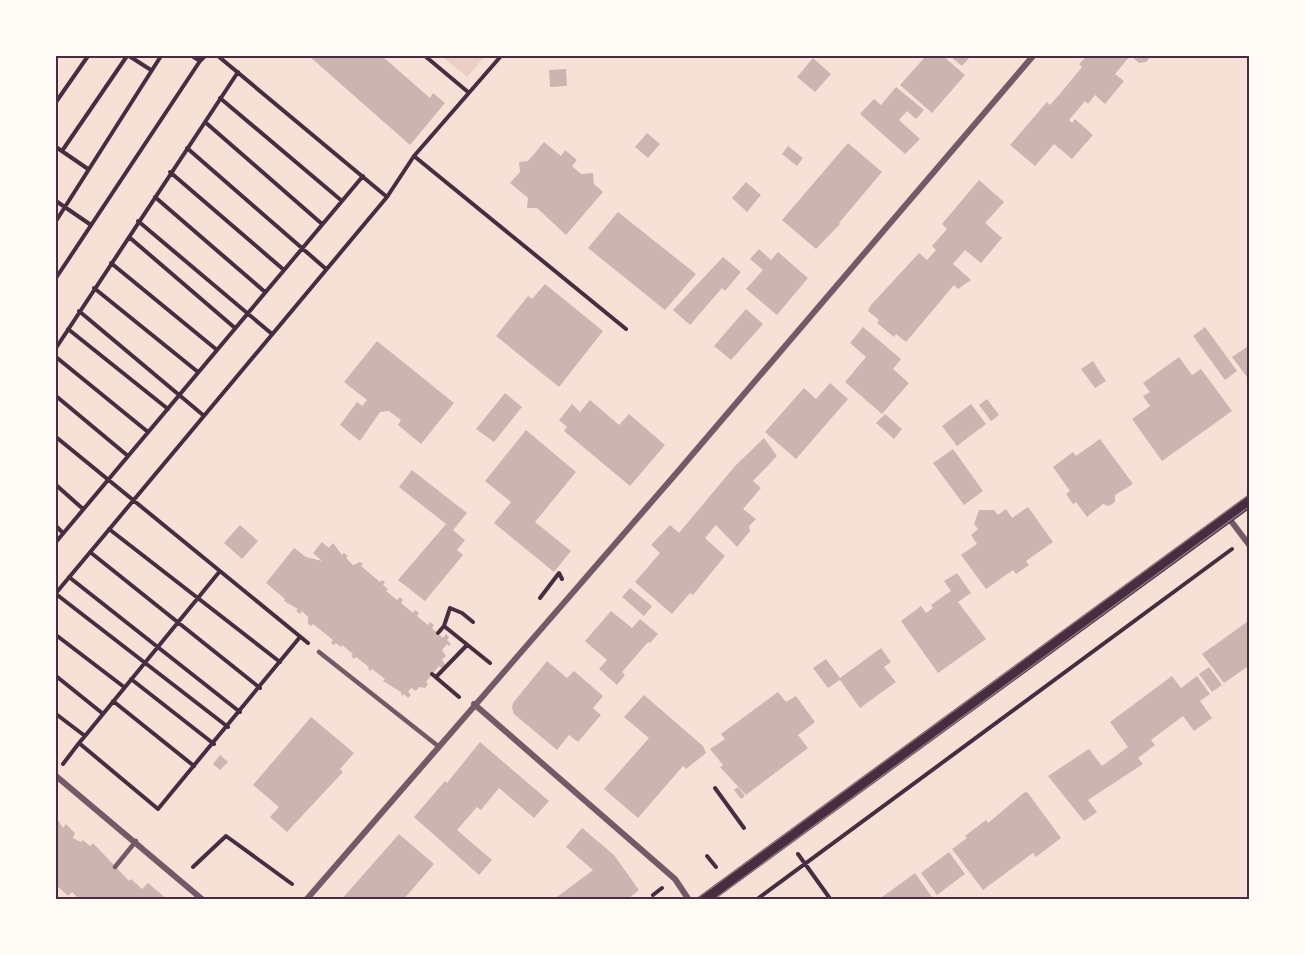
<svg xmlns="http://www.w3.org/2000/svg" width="1305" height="955" viewBox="0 0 1305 955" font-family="'Varela Round',sans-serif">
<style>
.green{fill:#ebcfc5}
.building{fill:#ccb4b1}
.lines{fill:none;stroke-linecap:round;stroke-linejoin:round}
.path{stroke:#4a2c40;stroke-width:4}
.service{stroke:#755966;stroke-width:4.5}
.minor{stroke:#755966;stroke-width:6}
.secondary{stroke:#4a2c40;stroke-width:12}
.tram{stroke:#8f747c;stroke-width:1.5}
.neatline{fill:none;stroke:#4a2c40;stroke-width:2}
</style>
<rect width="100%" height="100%" fill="#f7e1d7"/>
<path class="green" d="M441 56H485L467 77Z"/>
<path class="building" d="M309 56H382L430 98 433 93 445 103 410 145Z
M926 56H943L965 75 932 113 900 85Z
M950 56H968L970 57 962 66Z
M1087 56H1130L1115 74 1124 81 1105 104 1095 95 1088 104 1085 101 1069 120 1072 123 1075 119 1093 135 1072 159 1054 144 1035 166 1010 145 1047 102 1050 105 1058 96 1082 67 1079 64Z
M1131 56H1151L1146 62 1139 63Z
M813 58 831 74 815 92 797 77Z
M566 69 567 86 550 87 549 70Z
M896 87 924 110 916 119 907 111 899 120 920 139 905 154 860 114 874 99 881 105Z
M647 133 660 144 648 158 635 147Z
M544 142 561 156 565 150 577 160 572 166 581 174 593 173 594 184 603 192 566 235 537 208H527L528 198 510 183 520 172 519 162 528 161Z
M848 143 882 172 839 223 840 224 816 249 782 220Z
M788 146 803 158 797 166 782 154Z
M979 180 1004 202 985 223 1002 238 981 263 965 250 953 264 971 280 958 289 954 285 906 342 896 334 894 337 877 323 879 320 868 311 870 306 919 253 927 260 936 250 932 246 947 229 942 224Z
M746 182 761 195 747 212 732 198Z
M618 212 696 274 665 310 588 248Z
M759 249 771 260 778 252 808 278 777 315 746 289 763 270 750 259Z
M723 257 741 272 725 291 722 288 690 325 673 310Z
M545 284 603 331 559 387 496 336 528 296 532 299Z
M746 309 763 324 731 360 714 346Z
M863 327 901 359 893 369 909 383 882 414 845 382 866 357 850 343Z
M1205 327 1237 371 1225 380 1193 336Z
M377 341 454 403 421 444 398 425 401 420 389 411 380 412 360 441 340 425 357 402 362 406 367 400 344 382Z
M1250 345V381L1232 357Z
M1179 357 1192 375 1201 369 1232 411 1162 461 1132 419 1150 406 1143 396 1150 392 1143 383Z
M1093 361 1106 381 1095 388 1081 369Z
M830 383 848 399 796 459 765 432 804 388 816 399Z
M505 393 522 407 494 442 476 429Z
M987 399 999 415 991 421 979 405Z
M590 400 619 425 629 414 665 445 630 486 564 431 567 427 559 420 572 404 580 412Z
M971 404 986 424 957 446 942 426Z
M885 414 902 429 894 439 876 423Z
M526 430 576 472 535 522 571 551 554 572 494 523 511 502 485 481Z
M764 438 777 456 753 481 761 488 743 509 756 519 749 526 750 531 737 547 716 525 705 538 725 556 693 595 690 593 672 614 635 582 660 553 651 545 670 525 679 533 735 466Z
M1100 439 1133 484 1115 495V502L1109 506 1103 504 1087 517 1076 502 1073 504 1066 494 1070 491 1053 467 1073 452 1076 456Z
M953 449 983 491 964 505 933 463Z
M412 470 467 513 453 530 465 540 457 550 463 555 425 601 398 580 446 524 399 487Z
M1028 507 1053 542 1026 561 1029 565 1016 574 1013 570 986 589 961 555 977 544 971 535 978 529 974 524 979 510H994L998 515 1006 509 1012 518Z
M240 525 258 541 242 559 224 543Z
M322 542 329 548 333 543 342 555 344 553 348 556 346 558 353 565 360 562 363 564 361 566 380 582 382 580 385 582 383 585 388 589 386 591 397 600 400 597 403 600 401 603 413 613 415 610 419 613 417 616 428 625 430 622 434 625 432 628 443 638 446 634 449 637 447 640 451 644 449 646 447 644 442 650 446 656 442 659 445 665 442 668 439 666 426 682 428 684 425 688 419 687 416 691 411 688 408 692 411 695 408 698 404 694 402 696 401 692 383 681 385 679 372 669 370 671 368 669 369 667 356 657 354 659 351 656 353 654 342 645 341 647 336 643 334 645 331 643 333 640 313 624 311 626 308 624V617L302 611 300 614 296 611 298 609 284 601 285 599 266 583 294 548 306 557 322 561 313 553Z
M957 573 971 593 958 602 986 639 938 673 901 621 921 606 926 613 933 608 931 605 951 591 944 581Z
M630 588 652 606 644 616 622 597Z
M611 611 632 628 640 619 658 634 650 643 648 642 622 672 625 675 617 685 599 669 607 660 585 641Z
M1250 620V665L1224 683 1202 654Z
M881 648 891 662 884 667 896 682 860 708 840 680 828 688 813 668 826 659 840 678Z
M547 661 567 678 574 671 603 696 593 708 601 715 578 742 569 735 557 750 514 714 512 708 513 703Z
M1209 667 1222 685 1212 692 1199 674Z
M1172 676 1181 688 1197 676 1210 694 1200 701 1212 718 1194 731 1183 716 1151 740 1155 745 1138 758 1143 764 1088 800 1097 812 1084 821 1048 776 1089 749 1102 766 1128 747 1110 722Z
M778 692 786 702 796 696 815 722 798 735 808 748 746 795 720 767 723 765 710 749 725 739 721 734Z
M644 695 703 746 706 753 686 769 683 766 638 818 604 789 649 738 624 717Z
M311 717 354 753 340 769 343 772 287 832 270 817 279 807 253 785Z
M480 742 549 801 534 818 499 788 481 810 477 807 457 830 492 860 479 875 414 817 445 781 447 783Z
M220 755 228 762 220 770 213 764Z
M738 787 745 796 741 799 734 790Z
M1025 792 1028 793 1061 838 1036 857 1033 853 983 890 952 849 967 838 965 836 986 820 988 823Z
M56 817 63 828 66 824 75 833 73 838 81 842 83 840 90 846 93 843 129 881 131 879 142 889 148 883 168 900H80L72 892 68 896 56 885Z
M582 828 614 855 639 890 627 900H553L593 870 566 847Z
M399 834 434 864 403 900H341Z
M949 852 965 874 937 895 921 873Z
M915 873 934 900H878Z"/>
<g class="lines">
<path class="path" d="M129 56 151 70
M192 56 200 61 205 56
M425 56 468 92
M501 56 414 156 626 329
M220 98 342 201
M56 102 88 56
M205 122 322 224
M56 147 88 169
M187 148 326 269
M62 151 127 56
M170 172 284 270
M155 197 265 292
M387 197 414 156
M56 201 91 225
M56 221 161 56
M138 221 272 334
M129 237 235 328
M111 263 217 350
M56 278 200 61
M94 288 198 372
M79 311 203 415
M68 329 168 409
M56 348 238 72
M56 357 148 432
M56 396 128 456
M56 437 308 643
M56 485 83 509
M56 526 63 533
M109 529 280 662
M56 542 363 176
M90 552 260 688
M69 577 240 712
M56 593 387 197 218 56
M56 594 228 727
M540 598 559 573 562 579
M444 626 450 608 462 613 473 622
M438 633 444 626 490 663
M56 635 124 687
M432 674 459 697
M56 676 102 713
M436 677 467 645
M131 679 214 744
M113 701 194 766
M56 714 85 736 79 743
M85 736 220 571
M63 764 79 743 158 809 300 637
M715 788 744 828
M798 854 831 900
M707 856 716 867
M193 867 226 836 292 884
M653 895 662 888
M756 900 1232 549"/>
<path class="service" d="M319 652 438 746
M115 867 136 841"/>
<path class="minor" d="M1228 517 1250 546
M474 704 675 879 689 900
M56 776 203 900
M306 900 674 476 1033 56"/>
<path class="secondary" d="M704 900 1250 501"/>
<path class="tram" d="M695 900 1250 494
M713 900 1250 506"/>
</g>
<rect width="1305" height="955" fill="none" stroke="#fffaf5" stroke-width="114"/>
<rect x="57" y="57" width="1191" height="841" class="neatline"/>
</svg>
